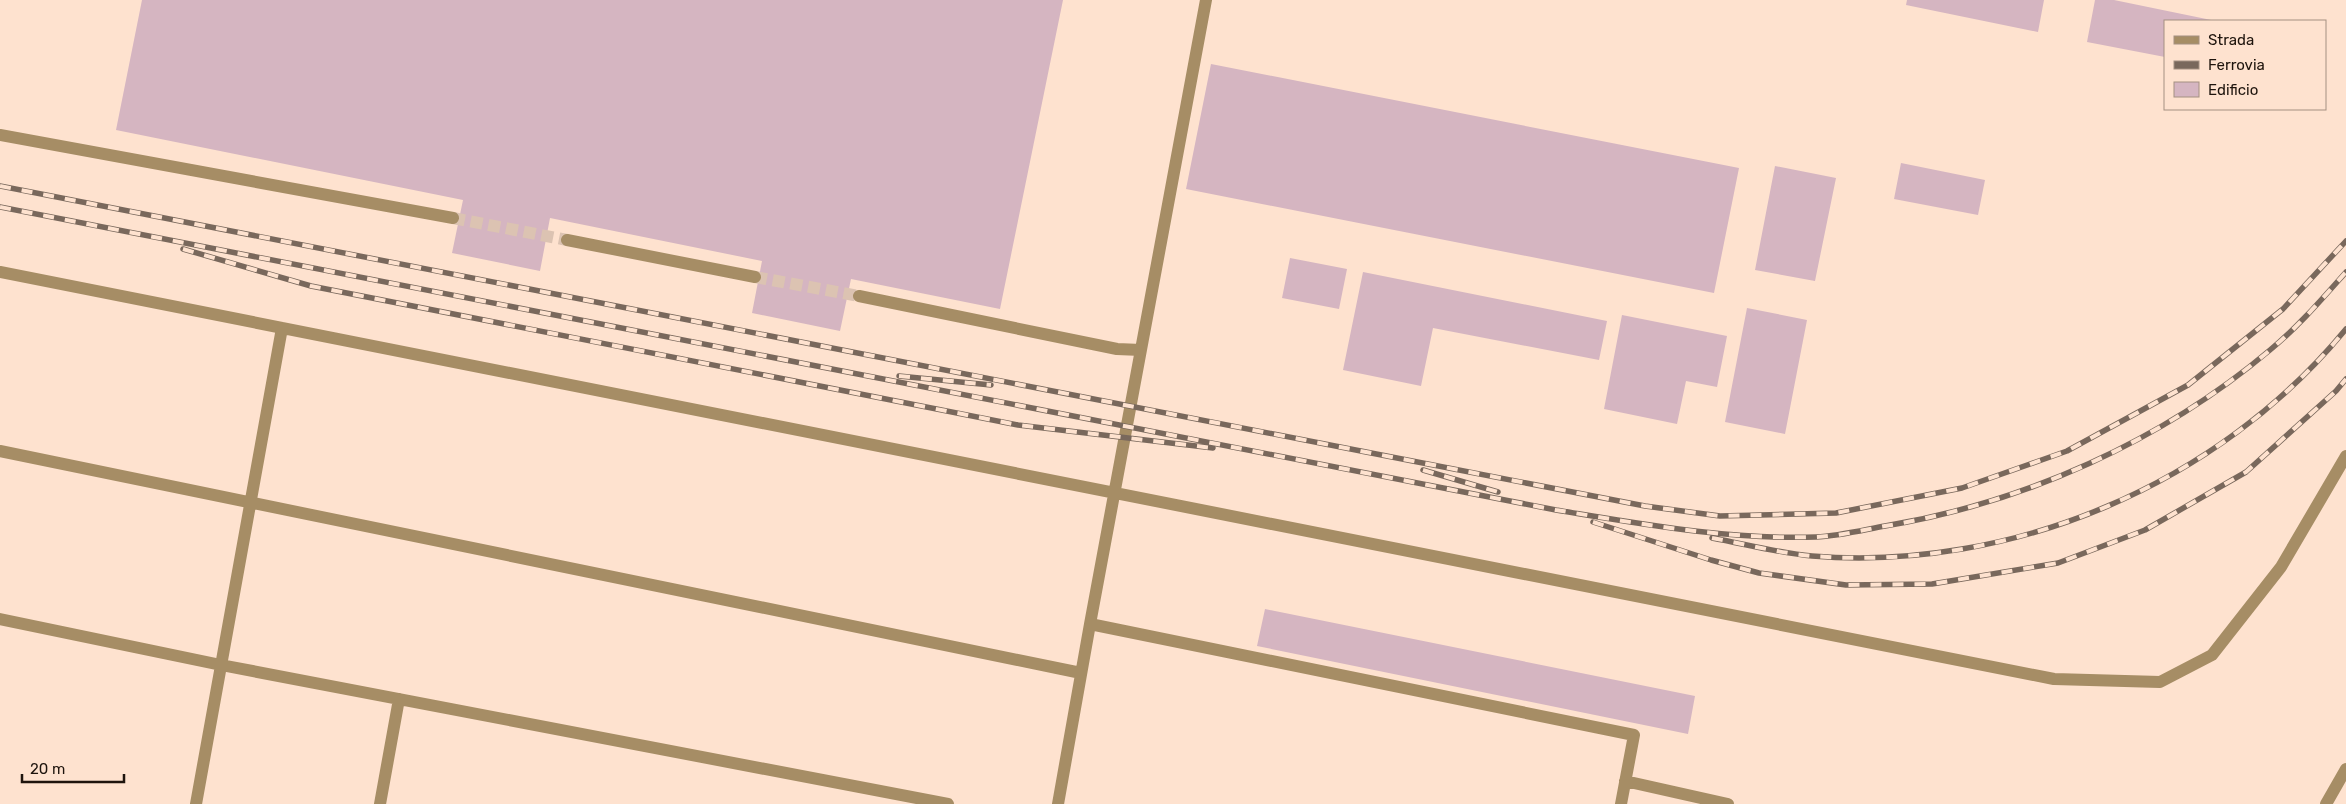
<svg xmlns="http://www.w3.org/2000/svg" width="2346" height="804" viewBox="0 0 2346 804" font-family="Rubik,sans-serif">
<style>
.building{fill:#d5b5c1}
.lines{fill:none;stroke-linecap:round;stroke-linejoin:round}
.minor-tunnel{stroke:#dcc3b2;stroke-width:12;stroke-dasharray:12 6;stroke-linecap:butt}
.minor{stroke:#a68d65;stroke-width:12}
.rail-casing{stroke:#79685c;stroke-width:5.5}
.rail{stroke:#fee2cf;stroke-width:4;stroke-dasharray:11;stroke-linecap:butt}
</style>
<rect width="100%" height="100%" fill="#fee2cf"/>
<path class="building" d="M142 0H1063L1000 309 851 279 840 331 752 313 762 261 550 218 540 271 452 253 463 200 116 130Z
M1907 0H2044L2038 32 1906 5Z
M2095 0H2114L2216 21H2165V57L2087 42Z
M1211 64 1739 168 1714 293 1186 189Z
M1901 163 1985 180 1978 215 1894 199Z
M1775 166 1836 178 1815 281 1755 270Z
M1290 258 1347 269 1339 309 1282 298Z
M1363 272 1607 321 1599 360 1433 328 1421 386 1343 370Z
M1747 308 1807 320 1785 434 1725 422Z
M1622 315 1727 336 1717 387 1686 381 1677 424 1604 409Z
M1265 609 1695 696 1688 734 1257 646Z"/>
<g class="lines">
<path class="minor-tunnel" d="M453 218 567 240
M755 277 859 296"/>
<path class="minor" d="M0 135 453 218
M567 240 755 277
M0 272 2054 679 2160 682 2212 655 2281 567 2346 456
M859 296 1117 349 1141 350
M0 451 1081 673
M0 619 221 665 948 804
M1090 624 1206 0
M1625 781 1728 804
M196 804 282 328
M380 804 399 699
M1058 804 1090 624 1634 735 1621 804
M2326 804 2346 769"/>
<g class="rail-casing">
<path id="rail" d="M0 186 1366 452 1645 506 1720 516 1836 513 1962 488 2067 451 2188 385 2283 309 2346 241
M0 207 1556 510C1642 524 1729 540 1816 537 1839 536 1863 530 1885 526 2024 503 2162 441 2270 350 2298 327 2322 299 2346 272
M183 249 311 286 1018 425 1213 448
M899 376 991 385
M1423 470 1498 492
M1593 522 1711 560 1759 573 1846 585 1932 584 2058 563 2145 530 2246 472 2336 391 2346 379
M1712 538C1745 544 1779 553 1812 556 2012 572 2219 484 2346 329"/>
</g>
<use href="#rail" class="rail"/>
</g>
<rect x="2164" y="20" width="162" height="90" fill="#fee2cf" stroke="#a49081"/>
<rect x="2174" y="36" width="25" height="8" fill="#a68d65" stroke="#a49081"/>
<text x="2208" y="45" font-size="15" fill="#1e140d">Strada</text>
<rect x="2174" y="61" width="25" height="8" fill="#79685c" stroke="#a49081"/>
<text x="2208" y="70" font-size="15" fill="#1e140d">Ferrovia</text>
<rect x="2174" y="82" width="25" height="15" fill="#d5b5c1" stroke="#a49081"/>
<text x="2208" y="95" font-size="15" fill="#1e140d">Edificio</text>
<path d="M22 774v8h102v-8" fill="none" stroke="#1e140d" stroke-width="2.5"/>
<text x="30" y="774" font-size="15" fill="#1e140d" stroke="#fee2cf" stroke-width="4" paint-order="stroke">20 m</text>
</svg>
